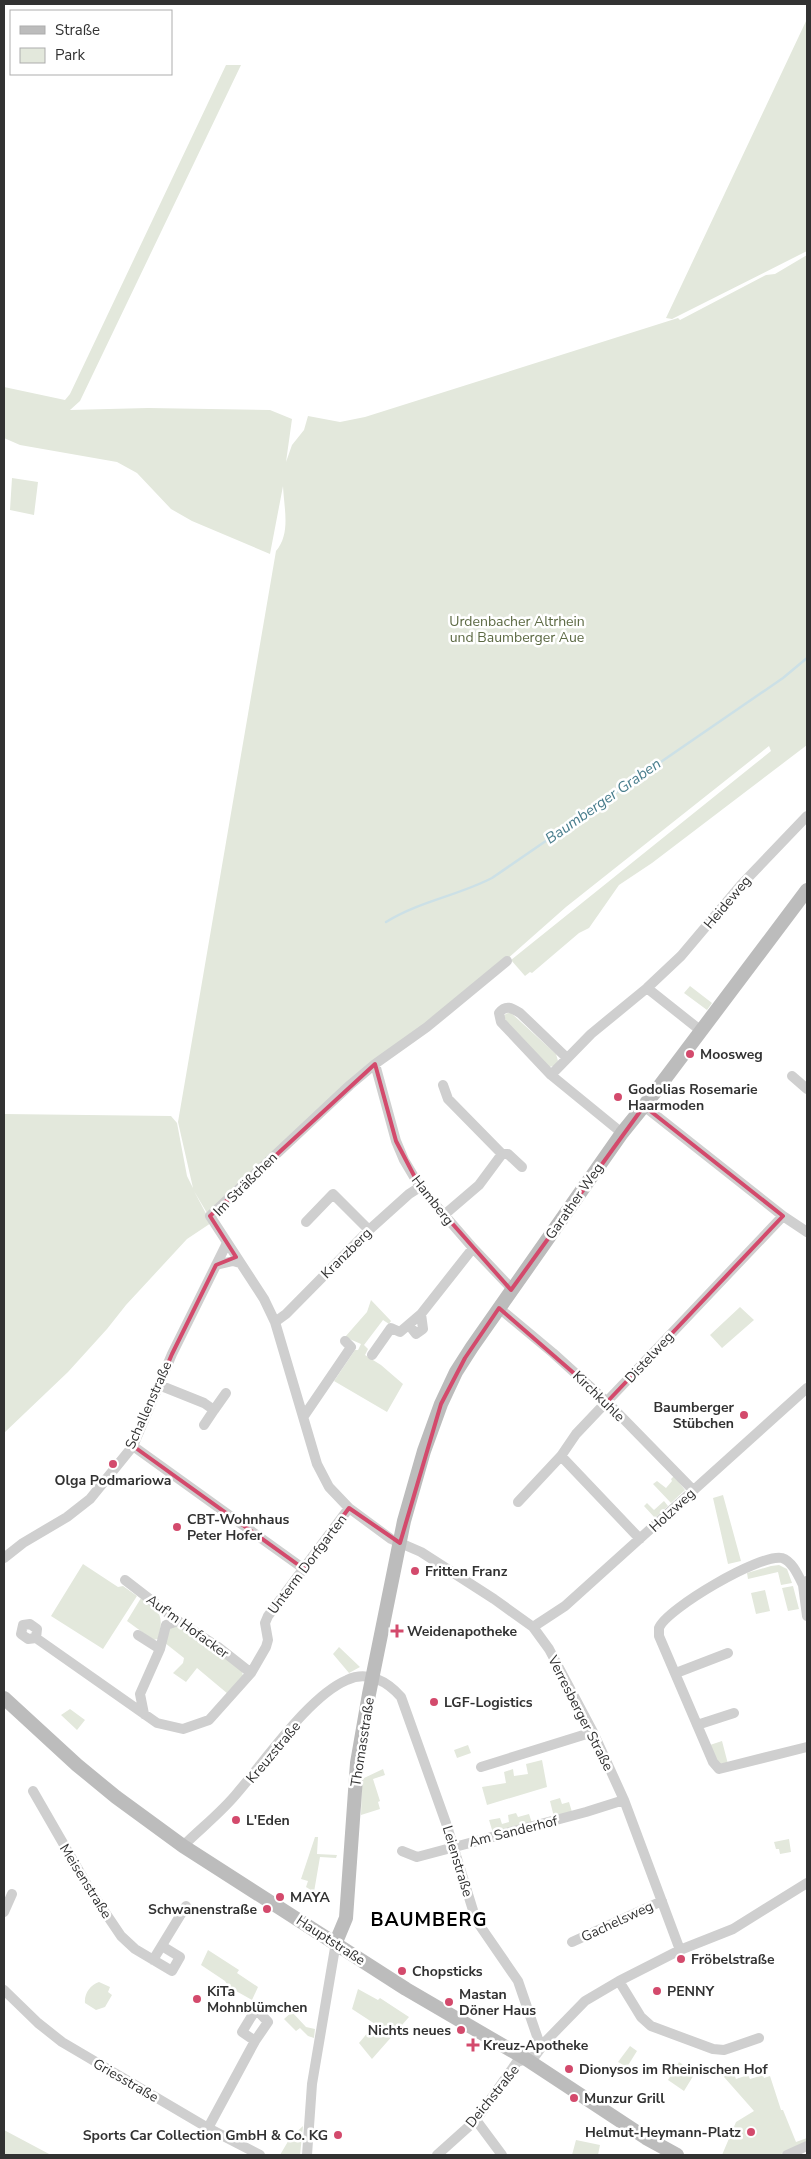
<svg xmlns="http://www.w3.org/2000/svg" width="811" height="2159" viewBox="0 0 811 2159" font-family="'Nunito Sans',sans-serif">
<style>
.green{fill:#e3e8dc}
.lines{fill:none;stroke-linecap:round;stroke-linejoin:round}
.stream{stroke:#cce0e6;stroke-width:2.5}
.street{stroke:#cfcfcf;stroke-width:10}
.secondary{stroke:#bcbcbc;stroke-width:14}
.marked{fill:none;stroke:#d34a6c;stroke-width:4;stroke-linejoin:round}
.poi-dot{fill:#d34a6c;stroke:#fff;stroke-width:2}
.labels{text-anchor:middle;stroke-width:5;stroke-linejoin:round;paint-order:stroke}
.park-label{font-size:14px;fill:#5c6943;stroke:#fff}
.street-label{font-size:14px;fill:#323232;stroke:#fff}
.poi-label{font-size:14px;font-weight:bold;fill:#323232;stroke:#fff;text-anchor:start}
.water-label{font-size:15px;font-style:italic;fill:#487d8c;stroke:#fff}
.district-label{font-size:19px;font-weight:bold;letter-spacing:1px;fill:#000;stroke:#fff}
</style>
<rect width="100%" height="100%" fill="#fff"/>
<path class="green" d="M807 19V251L672 319 666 318Z
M226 65H241L80 401 70 410 148 408 270 410 292 419 286 462 292 445 304 430 308 416 340 422 365 417 678 318 680 320 766 275 775 274 807 255V745L652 863 619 885 589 928 579 933 532 973 530 972 525 976 511 960 771 751 769 746 566 907 473 989 382 1060 207 1213 194 1191 211 1223 187 1239 126 1305 107 1329 68 1372 4 1433V1114L171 1116 177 1123 187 1176 193 1188 178 1122 276 551C291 533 284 509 283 486L270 554 192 521 171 509 137 473 117 462 20 445 4 438V387L65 400 70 394Z
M12 478 38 482 34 515 10 510Z
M690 986 712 1003 707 1010 684 993Z
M510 1012 556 1054 558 1061 554 1066 549 1067 507 1024 504 1015Z
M371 1300 391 1321 389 1324 383 1320 364 1345 368 1349 365 1355 381 1365 403 1384 387 1412 334 1381 355 1350H358L361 1344 345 1337 367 1312Z
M740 1307 754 1320 722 1348 710 1335Z
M674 1476 685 1490 671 1503 653 1484 657 1481 666 1488 672 1481 671 1479Z
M723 1495 741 1561 728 1564 713 1498Z
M664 1501 668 1506 655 1518 644 1506 647 1503 654 1510Z
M83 1564 118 1587 123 1586 137 1596 103 1649 51 1616Z
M779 1565 787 1569 792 1583 781 1585 778 1572 748 1579 747 1573 771 1566Z
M793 1586 799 1609 788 1611 782 1588Z
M765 1590 770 1611 756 1614 751 1593Z
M141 1598C161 1612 164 1615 158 1639L153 1640 127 1621Z
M175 1625 195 1635 242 1671 243 1676 228 1694 197 1668 186 1682 173 1673 183 1663 184 1658 165 1643 168 1630Z
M339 1647 360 1667 349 1673 333 1654Z
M70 1709 85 1720 77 1730 61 1715Z
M722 1741 728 1764H719L710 1745Z
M468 1745 471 1753 457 1758 454 1750Z
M542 1760 547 1787 487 1805 482 1787 506 1783 504 1772 513 1769 514 1776 528 1774 526 1764Z
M383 1769 385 1775 373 1779 380 1801 378 1802 380 1809 361 1815 362 1779Z
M560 1798 562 1804 569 1802 572 1812 554 1817 550 1801Z
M516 1813 518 1817 529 1814 532 1823 493 1833 489 1820 500 1818 502 1824 509 1822 508 1815Z
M315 1837H318L317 1854 337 1855 336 1858 320 1857 314 1892 306 1887 308 1881 301 1879Z
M789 1839 791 1852 780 1854 779 1849H776L774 1842Z
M208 1950 239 1970 237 1973 258 1987 252 2000 229 1987 225 1981 201 1965Z
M99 1982 110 1987 108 1992 112 1995 105 2007 96 2010 85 2003C84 1994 90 1985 99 1982Z
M358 1989 378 2000 380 1998 409 2017 372 2059 359 2043 375 2024 352 2009Z
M292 2012 306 2027 315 2029 314 2038 308 2036 300 2028 296 2031 284 2019Z
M630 2046 637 2051 627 2067 618 2062Z
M679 2062 695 2073 684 2091 668 2080Z
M731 2067 736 2079 748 2075 750 2079 763 2075 764 2078 770 2076 781 2110H783L796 2142 807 2138V2142L779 2155H722L736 2122 754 2111 724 2077 726 2068Z
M303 2126 300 2155H280L290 2138Z
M4 2130 51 2155H4Z
M576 2140 600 2145 598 2155H572Z"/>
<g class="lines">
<path class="stream" d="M386 922C420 901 457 896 492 878L783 678 807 658"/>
<path class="street" d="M507 961 427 1027 375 1064 350 1085 210 1216 264 1299 275 1322 317 1464 329 1487 349 1508 391 1539 421 1552 494 1599 533 1627 549 1649 593 1732 624 1800 680 1950
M647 988 700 1030
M567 1058 520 1013C512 1008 506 1004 499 1013L501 1022 551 1075 622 1133
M375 1064 396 1141 404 1160 420 1187 473 1248 512 1289
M551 1075 591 1034 647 988 681 956 741 885 807 816
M792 1076 807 1089
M443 1085 448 1099 502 1154 479 1185 444 1215
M644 1106 783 1216 807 1232
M502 1154H508L522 1167
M306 1222 333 1194 369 1230
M216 1265 233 1261 240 1263
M499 1308 553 1353 607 1402 693 1490
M275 1322 286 1314 369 1230 409 1194 420 1187
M409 1325 416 1334 423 1329 421 1314
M372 1355 391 1328 400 1332 421 1314 473 1248
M159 1385 204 1403 214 1410 204 1425
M214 1410 226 1393
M304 1416 351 1347 345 1341
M133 1446 304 1569
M561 1456 640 1539
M518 1502 561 1456 576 1434 783 1216
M4 1558 23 1543 67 1517 90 1499 133 1446 172 1354 227 1243
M125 1580 178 1621 218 1647 251 1673
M807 1581 803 1585 807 1616
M803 1585C798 1575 792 1561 782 1558 761 1553 666 1609 659 1628 659 1631 659 1633 659 1636L713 1762 719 1769 807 1747
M533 1627 565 1606 807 1388
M138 1635 160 1649
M36 1638 37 1629 30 1624 23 1625 21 1634 28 1639 36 1638 157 1723 183 1729 209 1720 251 1673 266 1647 268 1640 265 1623 268 1616 349 1508
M676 1673 728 1653
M144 1714 140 1694 160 1649 166 1625 178 1621
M697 1725 734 1713
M481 1767 593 1732
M33 1791 90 1890 121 1936 135 1949 172 1971 180 1957 162 1946
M183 1846C201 1828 222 1812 238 1792 266 1760 309 1696 347 1680 368 1670 388 1682 401 1697L446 1823 476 1920 518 1981 538 2039 539 2050
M402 1851 417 1857 586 1812 624 1800
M4 1912 12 1894
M572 1942 662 1901
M153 1960 186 1906
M619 1981 641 2017 651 2026 713 2049 724 2050 733 2047 759 2038
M4 1990 38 2023 62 2042 208 2128 260 2155
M476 2120 502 2155
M208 2128 255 2041 268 2022 256 2009 242 2032 255 2041
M307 2155 312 2084 336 1942
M437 2155 476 2120 517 2062 535 2056 546 2041 585 2001 619 1981 680 1950 733 1929 807 1883
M787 2155 807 2146"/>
<path class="secondary" d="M4 1698 77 1765 116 1797 183 1846 406 1989 526 2059 646 2138 677 2155
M336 1942 346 1918 357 1763 369 1694 404 1521 424 1451 441 1404 456 1372 472 1347 622 1133 655 1092 807 890"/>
</g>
<path class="marked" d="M375 1064 396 1141 420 1187 511 1290 644 1106 783 1216 607 1402 499 1308 465 1358 441 1404 400 1543 349 1508 304 1569 133 1446 172 1354 216 1265 236 1257 210 1216Z"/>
<g class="poi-dot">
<circle cx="690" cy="1054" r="5"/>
<circle cx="618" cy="1097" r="5"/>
<circle cx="744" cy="1415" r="5"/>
<circle cx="113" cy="1464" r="5"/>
<circle cx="177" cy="1527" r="5"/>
<circle cx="415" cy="1571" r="5"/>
<path d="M394.5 1623.5h5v5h5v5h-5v5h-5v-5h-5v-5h5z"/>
<circle cx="434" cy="1702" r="5"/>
<circle cx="236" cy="1820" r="5"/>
<circle cx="280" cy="1897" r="5"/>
<circle cx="267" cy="1909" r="5"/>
<circle cx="681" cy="1959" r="5"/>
<circle cx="402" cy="1971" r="5"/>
<circle cx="657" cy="1991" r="5"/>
<circle cx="197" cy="1999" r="5"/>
<circle cx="449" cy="2002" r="5"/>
<circle cx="461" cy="2030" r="5"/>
<path d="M470.5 2037.5h5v5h5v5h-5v5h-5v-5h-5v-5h5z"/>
<circle cx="569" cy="2069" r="5"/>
<circle cx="574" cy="2098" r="5"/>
<circle cx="751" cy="2132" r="5"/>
<circle cx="338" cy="2135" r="5"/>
</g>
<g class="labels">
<g class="park-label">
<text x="517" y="626">Urdenbacher Altrhein<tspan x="517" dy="16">und Baumberger Aue</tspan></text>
</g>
<g class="street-label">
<text transform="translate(727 902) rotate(-50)" y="5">Heideweg</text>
<text transform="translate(245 1184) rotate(-45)" y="5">Im Sträßchen</text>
<text transform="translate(433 1200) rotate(52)" y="5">Hamberg</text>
<text transform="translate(574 1201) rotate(-55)" y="5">Garather Weg</text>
<text transform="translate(346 1253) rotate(-45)" y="5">Kranzberg</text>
<text transform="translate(649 1357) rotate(-47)" y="5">Distelweg</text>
<text transform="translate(599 1396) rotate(44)" y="5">Kirchkuhle</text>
<text transform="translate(148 1405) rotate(-66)" y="5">Schallenstraße</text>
<text transform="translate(672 1510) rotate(-43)" y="5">Holzweg</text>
<text transform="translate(307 1564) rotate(-53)" y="5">Unterm Dorfgarten</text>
<text transform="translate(188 1626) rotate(36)" y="5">Auf'm Hofacker</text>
<text transform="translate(581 1713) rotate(63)" y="5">Verresberger Straße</text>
<text transform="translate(362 1742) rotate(-81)" y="5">Thomasstraße</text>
<text transform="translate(273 1752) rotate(-50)" y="5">Kreuzstraße</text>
<text transform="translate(513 1831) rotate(-14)" y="5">Am Sanderhof</text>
<text transform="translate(458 1861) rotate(73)" y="5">Leienstraße</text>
<text transform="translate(86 1881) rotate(58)" y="5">Meisenstraße</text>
<text transform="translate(617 1921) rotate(-25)" y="5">Gachelsweg</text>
<text transform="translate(331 1940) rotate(33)" y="5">Hauptstraße</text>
<text transform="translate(126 2080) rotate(30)" y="5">Griesstraße</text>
<text transform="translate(492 2096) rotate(-51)" y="5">Deichstraße</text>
</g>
<g class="poi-label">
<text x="700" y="1059">Moosweg</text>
<text x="628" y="1094">Godolias Rosemarie<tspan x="628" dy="16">Haarmoden</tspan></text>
<text x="734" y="1412" text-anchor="end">Baumberger<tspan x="734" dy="16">Stübchen</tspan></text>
<text x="113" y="1485" text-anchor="middle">Olga Podmariowa</text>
<text x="187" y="1524">CBT-Wohnhaus<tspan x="187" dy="16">Peter Hofer</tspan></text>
<text x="425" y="1576">Fritten Franz</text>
<text x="407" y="1636">Weidenapotheke</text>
<text x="444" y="1707">LGF-Logistics</text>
<text x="246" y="1825">L'Eden</text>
<text x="290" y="1902">MAYA</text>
<text x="257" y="1914" text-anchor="end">Schwanenstraße</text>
<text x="691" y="1964">Fröbelstraße</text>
<text x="412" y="1976">Chopsticks</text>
<text x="207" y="1996">KiTa<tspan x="207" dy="16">Mohnblümchen</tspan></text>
<text x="667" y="1996">PENNY</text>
<text x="459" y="1999">Mastan<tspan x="459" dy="16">Döner Haus</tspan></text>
<text x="451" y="2035" text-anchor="end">Nichts neues</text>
<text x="483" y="2050">Kreuz-Apotheke</text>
<text x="579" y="2074">Dionysos im Rheinischen Hof</text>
<text x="584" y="2103">Munzur Grill</text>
<text x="741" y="2137" text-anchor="end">Helmut-Heymann-Platz</text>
<text x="328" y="2140" text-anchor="end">Sports Car Collection GmbH &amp; Co. KG</text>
</g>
<g class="water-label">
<text transform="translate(603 801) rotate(-35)" y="5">Baumberger Graben</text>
</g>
<g class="district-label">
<text x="429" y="1926">BAUMBERG</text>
</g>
</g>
<rect width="811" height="2159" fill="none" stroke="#323232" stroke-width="10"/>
<rect x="10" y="10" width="162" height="65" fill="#ffffff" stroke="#adadad"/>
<rect x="20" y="26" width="25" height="8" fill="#bcbcbc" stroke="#adadad"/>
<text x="55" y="35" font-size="15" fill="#323232">Straße</text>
<rect x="20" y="48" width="25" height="15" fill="#e3e8dc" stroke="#adadad"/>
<text x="55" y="60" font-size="15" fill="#323232">Park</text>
</svg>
